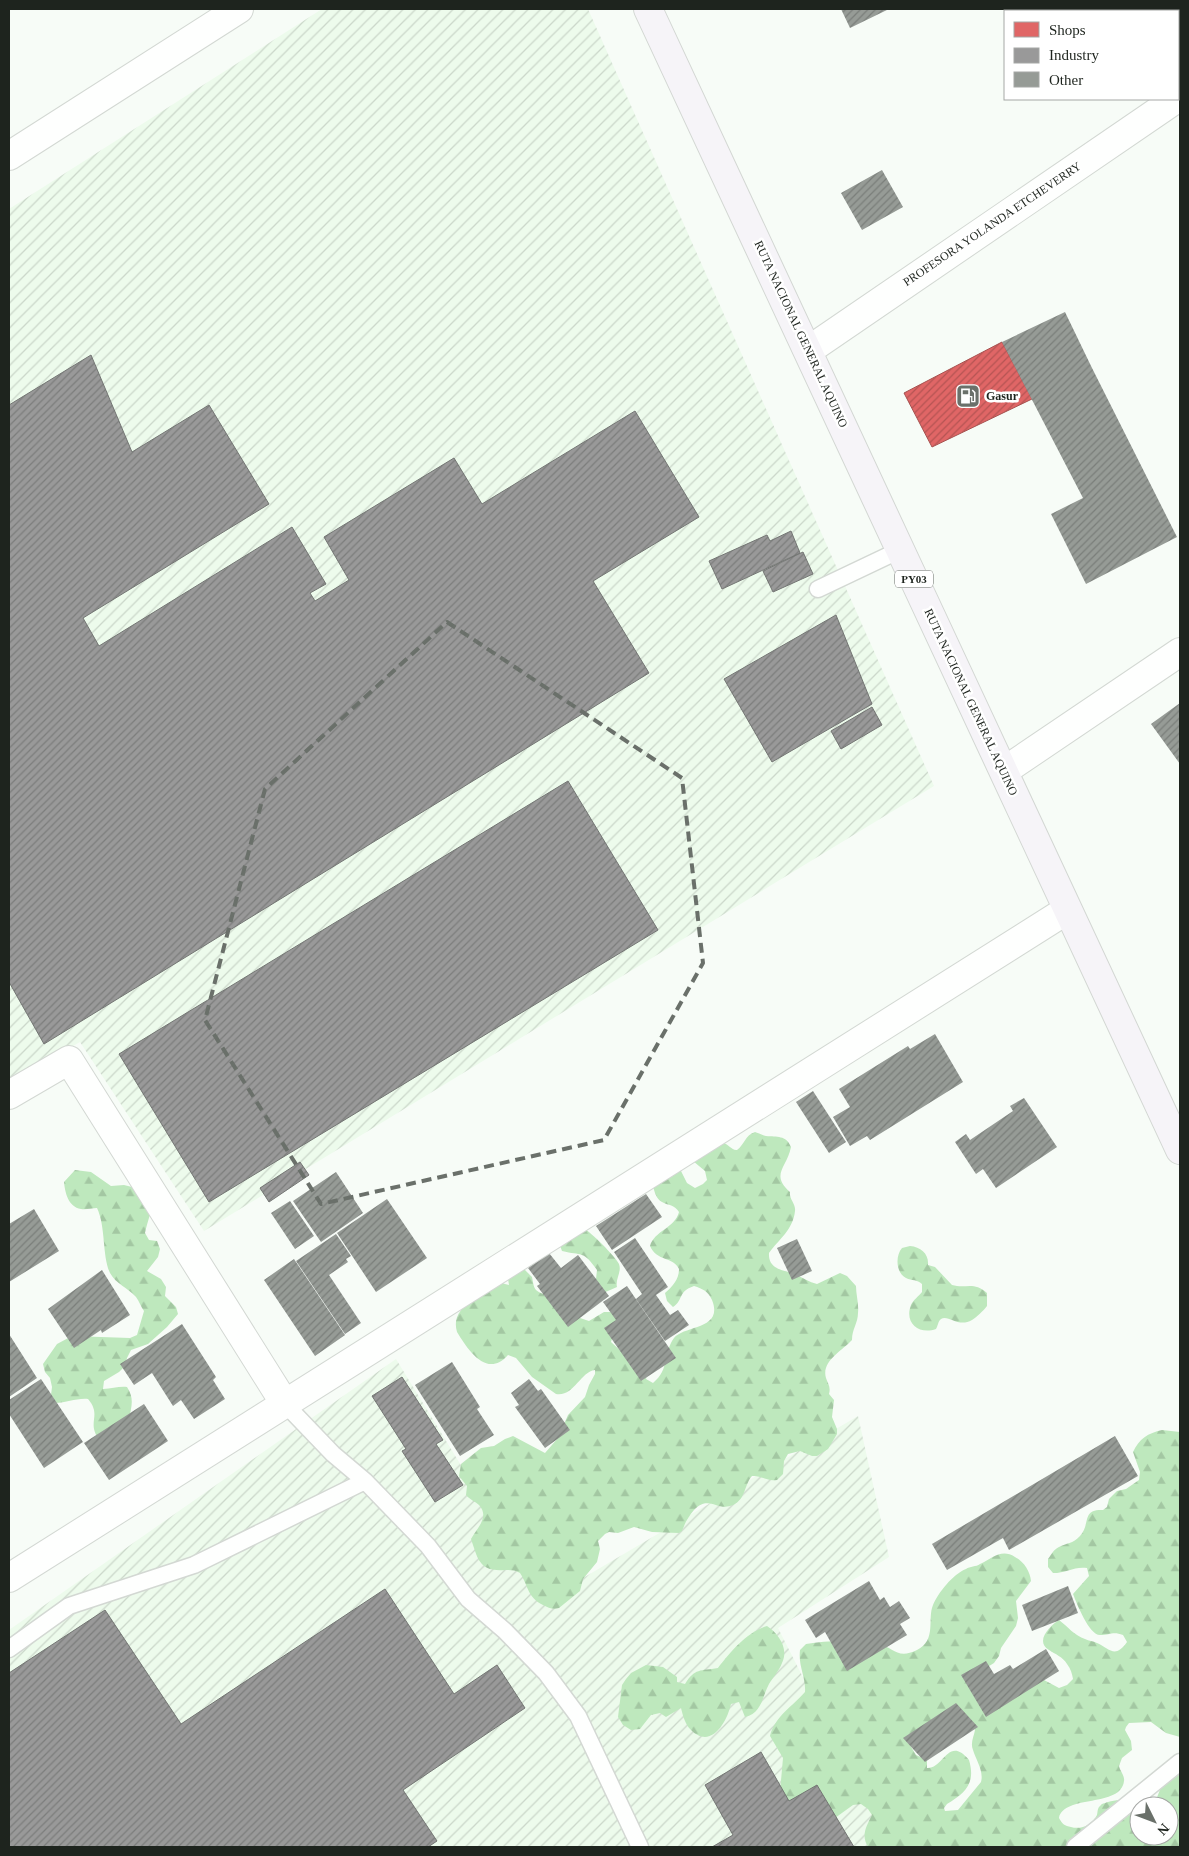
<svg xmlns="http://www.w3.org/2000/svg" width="1189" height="1856" viewBox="0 0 1189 1856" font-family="Georgia,serif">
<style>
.industrial{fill:url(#industrial-furrows)}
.forest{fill:url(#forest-firs);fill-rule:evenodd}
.shops{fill:url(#shops-hatch);stroke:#a65250}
.industry{fill:url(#industry-hatch);stroke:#747674}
.building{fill:url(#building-hatch)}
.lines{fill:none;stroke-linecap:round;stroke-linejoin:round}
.service-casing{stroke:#d3d8d3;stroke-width:19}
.minor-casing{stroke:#d3d8d3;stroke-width:30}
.trunk-casing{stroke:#d3d7d3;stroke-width:30}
.service{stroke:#fefffe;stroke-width:16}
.minor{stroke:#fefffe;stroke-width:28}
.trunk{stroke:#f6f4f8;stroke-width:28}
.marked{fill:none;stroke:#6a706a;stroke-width:4;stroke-dasharray:10 6;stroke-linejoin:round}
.labels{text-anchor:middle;stroke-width:5;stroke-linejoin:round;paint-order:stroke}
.shield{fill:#fff;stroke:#626662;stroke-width:1}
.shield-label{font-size:11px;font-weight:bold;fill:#1e241e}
.street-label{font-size:12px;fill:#1e241e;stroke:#fff}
.poi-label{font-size:12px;font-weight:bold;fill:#1e241e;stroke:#fff;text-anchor:start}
</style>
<defs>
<pattern id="industrial-furrows" width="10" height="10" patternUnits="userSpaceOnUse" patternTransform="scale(1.25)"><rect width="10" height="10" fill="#edfbec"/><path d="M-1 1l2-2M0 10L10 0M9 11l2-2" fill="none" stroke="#cbd7ca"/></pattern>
<pattern id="forest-firs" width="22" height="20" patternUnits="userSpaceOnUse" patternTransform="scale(1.25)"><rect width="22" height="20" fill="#bee8bd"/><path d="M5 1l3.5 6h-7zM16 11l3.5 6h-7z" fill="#a3c7a2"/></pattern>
<pattern id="shops-hatch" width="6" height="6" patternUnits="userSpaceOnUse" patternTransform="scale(1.25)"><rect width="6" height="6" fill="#e06666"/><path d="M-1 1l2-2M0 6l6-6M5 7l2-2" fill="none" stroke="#b55453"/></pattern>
<pattern id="industry-hatch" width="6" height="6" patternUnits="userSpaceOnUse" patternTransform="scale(1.25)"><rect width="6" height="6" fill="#999"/><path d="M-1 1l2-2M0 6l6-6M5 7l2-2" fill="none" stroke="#7c7d7c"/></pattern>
<pattern id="building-hatch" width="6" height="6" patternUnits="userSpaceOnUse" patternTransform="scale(1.25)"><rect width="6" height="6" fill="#969b96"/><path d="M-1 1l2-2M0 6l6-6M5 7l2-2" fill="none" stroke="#7a7e7a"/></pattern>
</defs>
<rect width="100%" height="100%" fill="#f7fcf7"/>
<path class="industrial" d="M322 9H588L934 786 204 1231 80 1042 9 1083V209Z
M396 1359 544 1601 858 1416 889 1557 778 1628 889 1847H9V1630Z"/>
<path class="forest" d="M755 1132C758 1133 762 1135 766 1136 777 1137 786 1135 791 1147 787 1168 770 1174 790 1192 789 1199 796 1204 795 1211 793 1230 779 1239 769 1253 768 1270 784 1270 795 1274 803 1278 809 1282 817 1284L840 1273 847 1276 856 1286C856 1295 859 1304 858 1313 858 1323 852 1329 852 1340 842 1351 821 1361 826 1378 828 1384 831 1387 829 1394L834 1400 832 1417 837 1429V1434L828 1449 817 1456H812L800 1451 788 1454 784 1461 783 1474 777 1480C767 1482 761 1475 752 1476 744 1485 746 1499 733 1505 717 1512 709 1494 694 1510 688 1517 685 1523 682 1531L679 1533 652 1532 634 1527 618 1533 609 1532 605 1534 598 1541 600 1549 597 1562 583 1579 580 1591 559 1608C553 1610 549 1608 543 1605 527 1597 529 1587 520 1573 515 1570 511 1570 505 1570 479 1572 478 1559 471 1539 477 1528 490 1517 479 1505 475 1501 470 1500 466 1495L467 1486 459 1476 461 1464 481 1448 494 1446 505 1439 513 1436 545 1453 558 1438 568 1415 585 1397 589 1385 595 1374V1370C580 1372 574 1397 556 1394L532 1377 516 1358 508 1355C487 1379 468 1350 457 1332 449 1306 484 1294 501 1283L509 1285 508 1279 523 1268 532 1277C534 1286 533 1291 544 1294V1296L547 1295 580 1318 589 1321 604 1312H613L618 1319 611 1342 647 1375 646 1379 653 1383C670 1369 663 1353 674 1338 684 1325 724 1330 712 1300 708 1291 703 1289 694 1286 677 1292 684 1300 673 1307L667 1301 665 1293C673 1286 679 1279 679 1269 673 1256 657 1262 650 1246 654 1231 675 1228 679 1212 674 1204 669 1206 662 1202 656 1199 655 1192 653 1187L680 1169 687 1183 695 1188 703 1184 707 1180 705 1171 693 1161 723 1143C729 1144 732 1151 737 1150 745 1144 745 1135 755 1132Z
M75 1170 91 1172 111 1186 124 1185 140 1189C155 1215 151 1206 145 1233L149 1240 157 1241 160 1249 158 1257 147 1271 161 1279 166 1287 165 1296 176 1307 178 1314 167 1327 148 1344 131 1350 127 1358 125 1366 119 1372 104 1381 103 1389C112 1389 119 1386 127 1387 135 1399 131 1407 129 1420L98 1438C87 1422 102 1415 88 1399 76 1398 67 1403 55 1403L51 1395 52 1387 50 1378 45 1372 43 1364 57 1344 72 1336 130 1338 137 1335 144 1311C141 1307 139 1301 136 1297 128 1288 116 1284 110 1273 102 1256 106 1227 97 1208 92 1208 86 1210 81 1209 68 1207 65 1192 64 1182Z
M583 1228C591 1232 615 1256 619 1264 622 1272 615 1279 617 1287L601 1294 596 1279 597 1270C583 1250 582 1256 562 1251L559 1243Z
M910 1246C921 1247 929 1254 928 1265L935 1267 952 1285C966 1289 974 1281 987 1293V1306C983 1311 977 1317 972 1320 958 1328 948 1314 941 1319 938 1321 938 1326 936 1329 919 1335 904 1323 911 1305 913 1300 919 1296 922 1292V1284C917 1279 912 1281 906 1278 896 1273 895 1256 902 1248Z
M1162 1430 1180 1432V1737L1166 1733 1151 1722 1129 1723 1126 1727 1125 1730 1131 1741 1132 1750 1122 1758 1119 1766C1120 1771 1125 1776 1124 1781 1121 1808 1064 1794 1059 1818 1062 1824 1065 1826 1071 1827 1081 1830 1092 1825 1097 1815 1098 1811 1097 1808 1101 1805 1101 1804 1108 1802 1108 1802 1123 1797 1136 1804 1151 1805L1156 1800 1161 1787 1180 1764V1847H868C861 1835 866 1827 872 1815L868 1809 861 1804 853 1805 835 1818 809 1826 780 1792 783 1758 770 1736C775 1716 793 1706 805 1692 806 1677 798 1666 800 1650L806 1644C829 1640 855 1640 878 1644 894 1647 897 1660 917 1650 937 1640 927 1619 933 1605 938 1593 953 1574 966 1569 970 1566 976 1567 980 1564 992 1559 1001 1548 1015 1557 1024 1562 1030 1571 1031 1581L1016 1601 1018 1618 1016 1626 1001 1648 999 1656 994 1663 986 1668 976 1678 1044 1680 1059 1688 1067 1685 1073 1679C1072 1674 1071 1669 1067 1664 1063 1657 1055 1654 1049 1650 1034 1641 1051 1625 1059 1620 1067 1626 1075 1636 1085 1639 1089 1641 1093 1641 1097 1643 1110 1649 1115 1659 1127 1642L1123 1635C1113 1631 1110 1635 1100 1635 1089 1635 1077 1604 1073 1594L1089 1576 1087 1568C1075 1566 1066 1573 1053 1573L1048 1567V1559C1051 1555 1054 1549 1059 1547 1066 1543 1073 1544 1080 1536 1091 1524 1081 1509 1103 1510L1107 1507 1109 1499 1117 1491 1126 1489 1139 1480 1140 1472 1133 1452C1139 1439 1148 1433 1162 1430ZM973 1726 975 1730C974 1736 970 1743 973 1750 976 1760 984 1771 981 1782L958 1810 945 1811 944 1808 947 1804C965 1793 976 1784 969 1760 948 1735 944 1769 927 1768V1760L916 1755 910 1745ZM1139 1806H1169V1836H1139Z
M767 1626C779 1634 789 1649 782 1663 779 1671 773 1677 769 1684 762 1697 762 1713 745 1717L739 1702 731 1704C727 1722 711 1750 691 1730 685 1724 683 1716 681 1708L666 1717 660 1713 651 1715 640 1729 631 1730 623 1725 618 1717 622 1685 626 1679 631 1673 646 1665 663 1667 677 1677V1682L685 1684C695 1668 700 1671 718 1668 730 1652 747 1632 767 1626Z"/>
<path class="shops" d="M1002 342 1032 399 932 447 904 393Z"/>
<path class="industry" d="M91 355 132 452 209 405 269 504 83 618 99 646 292 527 326 584 310 593 315 601 349 580 324 537 454 458 482 504 635 411 699 517 593 581 649 673 44 1044 9 982V405Z
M791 531 800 553 722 589 709 561 767 535 770 541Z
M803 552 813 574 773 592 763 571Z
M836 615 872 704 772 762 724 679Z
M872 707 882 725 841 749 831 731Z
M568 781 658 930 209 1202 119 1054Z
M300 1162 309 1175 269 1202 260 1188Z
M402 1377 443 1440 436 1444 463 1485 435 1502 402 1451 406 1449 372 1396Z
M385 1589 454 1694 497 1665 525 1708 403 1790 437 1841 428 1847H9V1673L105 1610 181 1724Z
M761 1752 789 1801 817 1785 854 1847H712L733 1835 705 1785Z"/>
<path class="building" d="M841 9H889L850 28Z
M882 170 903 207 862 230 841 193Z
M1065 312 1092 368 1177 537 1086 584 1051 514 1083 498 1002 342Z
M1180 703V764L1151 724Z
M935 1034 963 1082 870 1140 867 1136 850 1146 833 1117 850 1107 839 1089 908 1046 910 1049Z
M813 1091 846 1142 829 1153 796 1102Z
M1024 1098 1057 1147 996 1188 983 1169 976 1174 955 1142 966 1134 970 1140 1013 1111 1010 1106Z
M336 1172 363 1213 321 1242 293 1201Z
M646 1194 662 1217 612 1250 596 1226Z
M387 1199 427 1258 376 1292 337 1233Z
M290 1201 314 1236 295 1249 271 1213Z
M34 1209 59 1251 9 1282V1224Z
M336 1234 351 1256 346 1259 348 1262 329 1275 361 1323 345 1334 296 1261Z
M635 1238 668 1287 656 1295 670 1315 678 1310 689 1325 665 1341 636 1299 642 1294 614 1252Z
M797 1239 812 1271 792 1280 777 1248Z
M549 1253 561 1268 578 1255 609 1296 568 1327 537 1286 540 1284 528 1268Z
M294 1259 345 1335 315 1356 264 1280Z
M102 1270 130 1315 102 1333 101 1330 74 1348 48 1309Z
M627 1286 676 1358 641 1381 604 1328 616 1320 603 1302Z
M182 1324 216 1377 213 1380 225 1399 194 1419 181 1400 173 1406 152 1373 134 1385 120 1364Z
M9 1334 37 1378 9 1397Z
M452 1362 480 1407 477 1409 494 1435 460 1456 415 1385Z
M41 1379 83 1442 44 1468 9 1414V1400Z
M529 1379 538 1391 541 1389 570 1430 545 1448 515 1407 519 1405 511 1393Z
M144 1404 168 1441 109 1480 84 1443Z
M1115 1436 1138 1476 1009 1550 1003 1538 947 1570 932 1544Z
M869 1581 880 1600 884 1597 890 1607 899 1601 910 1618 900 1624 907 1635 847 1671 825 1632 816 1638 805 1620Z
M1068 1586 1078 1613 1032 1631 1022 1605Z
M1046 1649 1059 1671 986 1717 961 1675 986 1661 994 1674 1010 1665 1013 1669Z
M956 1703 978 1727 925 1762 903 1738Z"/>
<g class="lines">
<g class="service-casing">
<path id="service" d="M818 589 900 550
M285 1404 333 1454 365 1481 428 1546 468 1599 505 1631 546 1673 578 1716 640 1847
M9 1649 69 1606 194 1565 365 1481
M1075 1847 1180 1762"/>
</g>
<g class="minor-casing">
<path id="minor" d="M9 156 239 9
M809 350 1176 99
M1004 771 1180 652
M9 1095 69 1060 285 1404
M9 1578 1067 910"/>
</g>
<g class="trunk-casing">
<path id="trunk" d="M648 9C827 388 1001 771 1180 1150"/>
</g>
<use href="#service" class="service"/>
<use href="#minor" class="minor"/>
<use href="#trunk" class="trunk"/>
</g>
<path class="marked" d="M447 622 682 778 703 963 604 1140 321 1204 205 1020 265 789Z"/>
<defs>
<g id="fuel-square" transform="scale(1.25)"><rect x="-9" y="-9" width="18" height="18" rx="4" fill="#6a706a" stroke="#fff"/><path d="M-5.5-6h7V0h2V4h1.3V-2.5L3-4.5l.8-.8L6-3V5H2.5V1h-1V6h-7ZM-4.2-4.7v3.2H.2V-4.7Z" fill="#fff"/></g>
</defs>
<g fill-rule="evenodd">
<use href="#fuel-square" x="968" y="396"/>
</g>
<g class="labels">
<rect class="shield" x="895" y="570.5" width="38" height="17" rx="4"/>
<g class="shield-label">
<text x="914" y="583">PY03</text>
</g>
<g class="street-label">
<text transform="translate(992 224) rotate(-34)" y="4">PROFESORA YOLANDA ETCHEVERRY</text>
<text transform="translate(801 334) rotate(65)" y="4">RUTA NACIONAL GENERAL AQUINO</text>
<text transform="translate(971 702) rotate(65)" y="4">RUTA NACIONAL GENERAL AQUINO</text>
</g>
<g class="poi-label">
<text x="986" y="400">Gasur</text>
</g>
</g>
<rect width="1189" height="1856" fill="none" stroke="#1e241e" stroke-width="20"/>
<rect x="1004" y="10" width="175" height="90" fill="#ffffff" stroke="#a5a7a5"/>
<rect x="1014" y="22" width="25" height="15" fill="#e06666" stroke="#a5a7a5"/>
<text x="1049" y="35" font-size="15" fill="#1e241e">Shops</text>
<rect x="1014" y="48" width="25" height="15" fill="#999999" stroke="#a5a7a5"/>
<text x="1049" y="60" font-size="15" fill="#1e241e">Industry</text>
<rect x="1014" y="72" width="25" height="15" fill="#969b96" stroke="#a5a7a5"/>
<text x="1049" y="85" font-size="15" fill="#1e241e">Other</text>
<g transform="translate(1154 1821) rotate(132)"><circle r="24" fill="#ffffff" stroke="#a5a7a5"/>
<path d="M0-4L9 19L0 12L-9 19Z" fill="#6a706a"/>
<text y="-8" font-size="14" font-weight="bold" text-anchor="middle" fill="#1e241e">N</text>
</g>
</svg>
